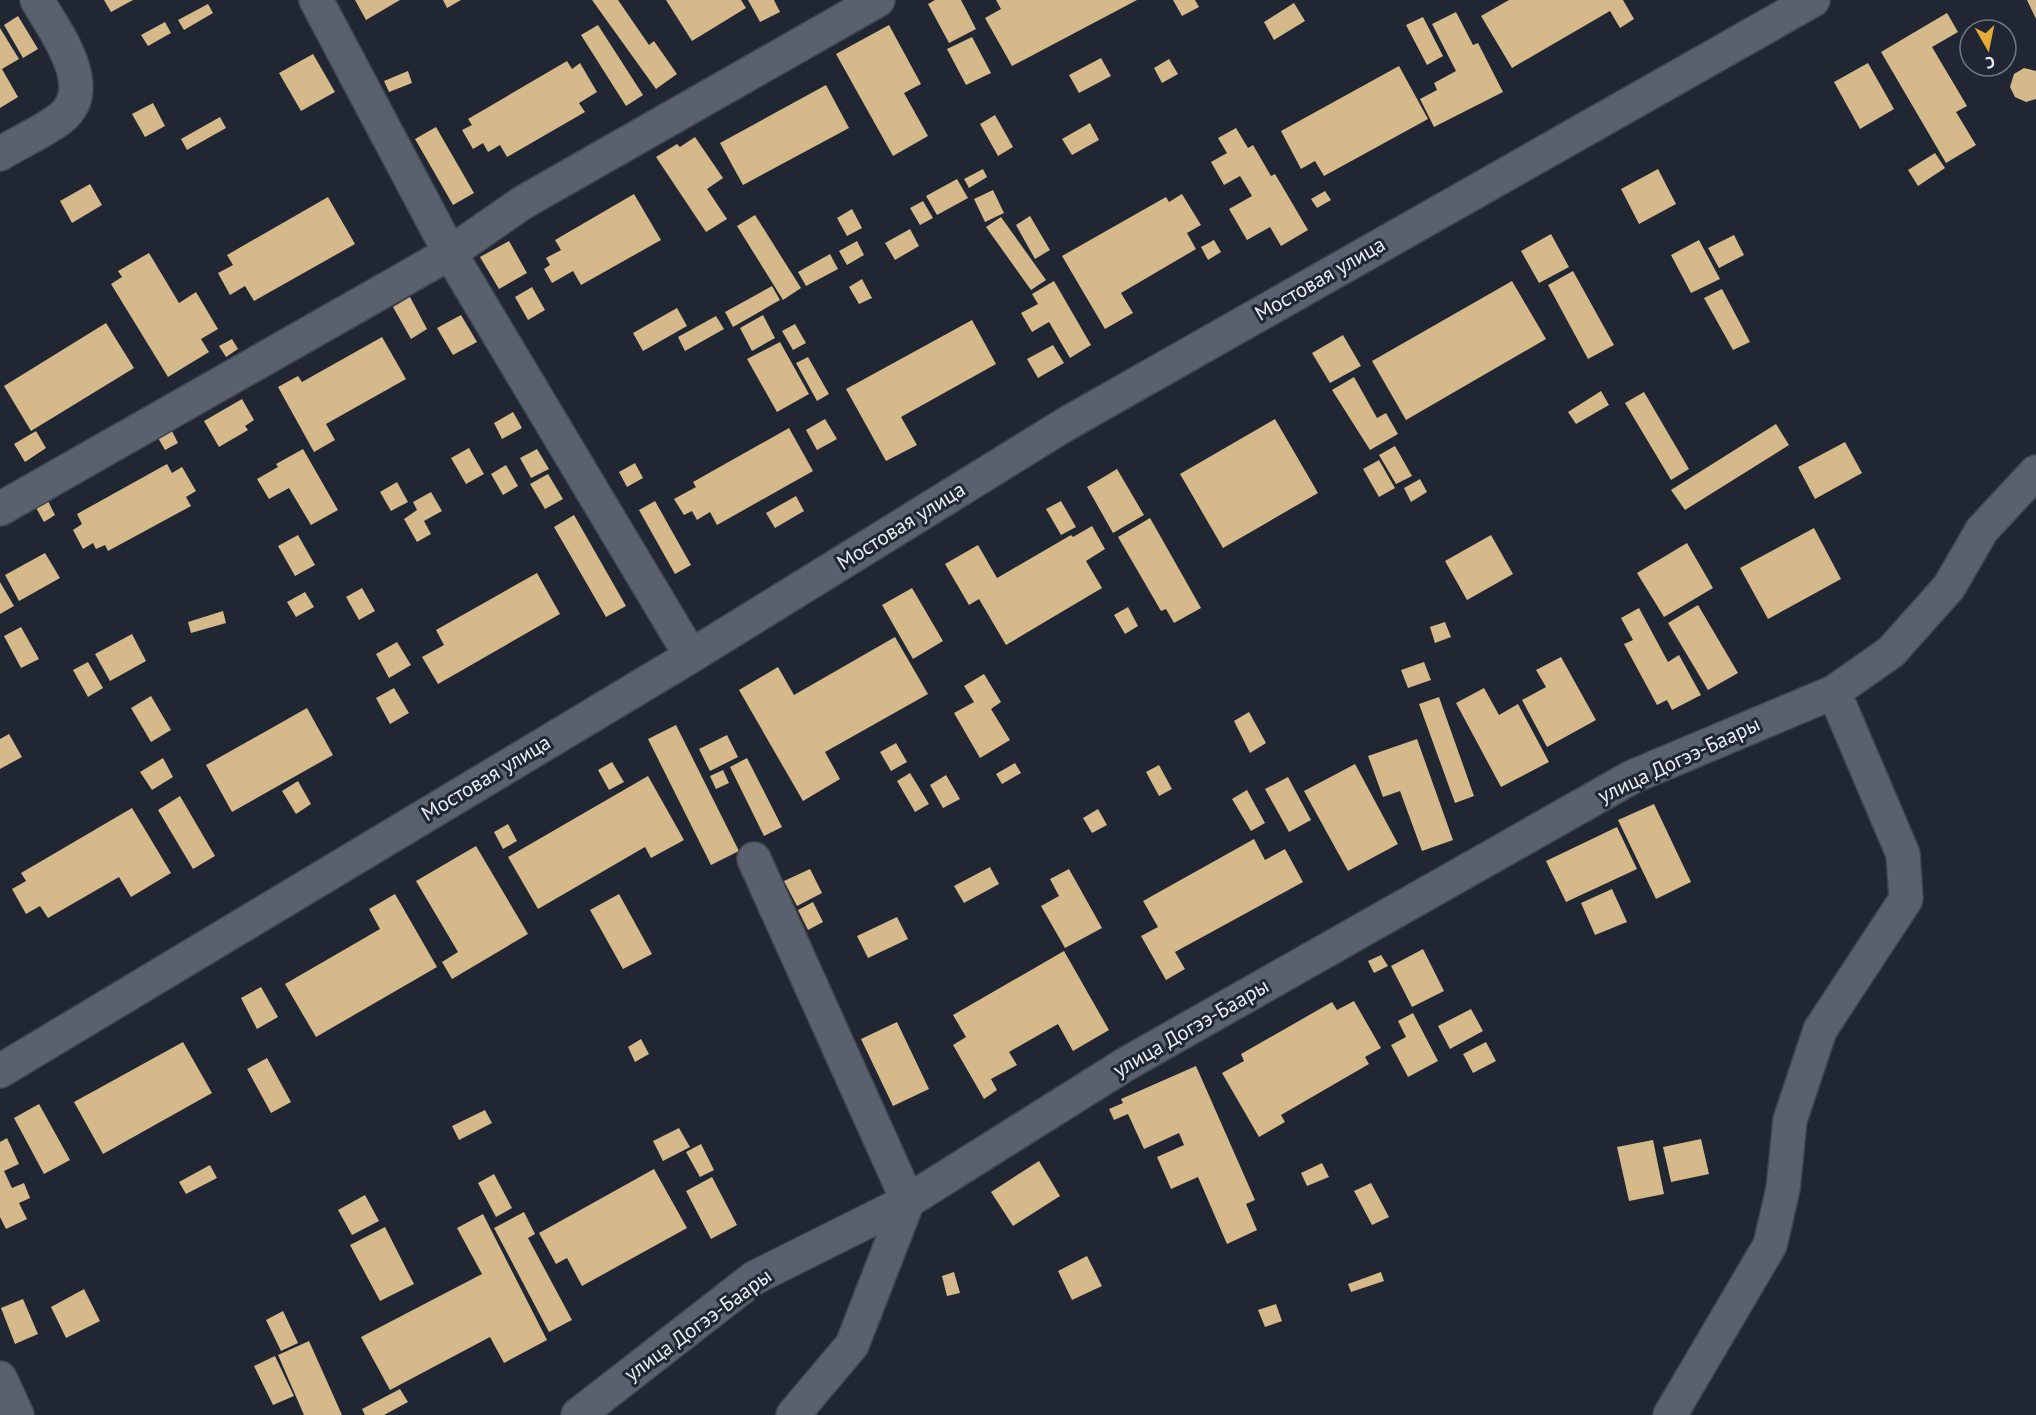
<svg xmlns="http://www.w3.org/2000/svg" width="2036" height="1415" viewBox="0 0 2036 1415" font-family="'PT Sans',sans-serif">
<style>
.building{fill:#d5b98a}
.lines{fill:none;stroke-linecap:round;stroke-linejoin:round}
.minor-casing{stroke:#40454e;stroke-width:36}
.minor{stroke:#5a616e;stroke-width:33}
.labels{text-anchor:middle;stroke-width:6;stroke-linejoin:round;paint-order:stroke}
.street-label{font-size:21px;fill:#ebeff7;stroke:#202732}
</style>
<rect width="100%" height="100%" fill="#202732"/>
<path class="building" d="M104 0H133L111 12Z
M355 0H400L366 20Z
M443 0H461L447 8Z
M592 0H618L649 45 654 41 677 74 656 89Z
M666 0H741L746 8 692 41Z
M748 0H774L780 12 760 22Z
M935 0H961L976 29 949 43 928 4Z
M996 0H1137L1012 66 985 18 1001 9Z
M1173 0H1195L1199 7 1182 16Z
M1509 0H1623L1634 19 1620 28 1610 11 1512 68 1481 16Z
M2027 0H2036V19Z
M1294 3 1305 21 1274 40 1264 22Z
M208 4 213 13 184 30 178 20Z
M1456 12 1473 45 1478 43 1503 92 1434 127 1420 99 1437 90 1434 83 1456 71 1432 24Z
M1947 13 1958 32 1932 47 1967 106 1956 112 1976 145 1946 163 1881 52Z
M18 16 38 49 23 58 4 25Z
M1423 17 1443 56 1427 65 1406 25Z
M165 22 171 33 148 46 141 35Z
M598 25 643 95 626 106 581 35Z
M889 25 921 84 904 93 928 136 893 156 836 54Z
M0 28 19 59 2 69 18 97 0 108Z
M972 37 991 73 966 85 947 49Z
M313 54 335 92 301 111 279 73Z
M1101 58 1111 76 1079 93 1069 75Z
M1169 59 1178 74 1162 83 1154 68Z
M567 61 572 69 580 63 597 92 579 103 585 112 507 157 500 145 488 152 483 143 473 149 462 130 472 125 468 119Z
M1868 63 1894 109 1860 129 1834 82Z
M1399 66 1428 119 1324 176 1315 161 1301 169 1281 131Z
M2024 68 2036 71V99L2026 102 2015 97 2010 87 2014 74Z
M408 71 412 83 389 92 384 81Z
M826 85 849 128 743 185 720 143Z
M153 103 165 126 145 137 132 114Z
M995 115 1013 147 998 156 980 124Z
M220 117 226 128 187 150 181 139Z
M1090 123 1099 140 1072 155 1062 139Z
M436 127 474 193 453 205 415 139Z
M1236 128 1248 148 1253 145 1271 176 1275 174 1308 230 1281 246 1270 227 1247 240 1229 209 1252 196 1240 176 1224 185 1211 162 1227 153 1218 138Z
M695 137 723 178 707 189 727 219 706 232 656 157 677 144 680 147Z
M1935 153 1945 168 1918 186 1908 170Z
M983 169 987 177 969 188 964 179Z
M1658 169 1676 204 1639 224 1621 189Z
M957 179 968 198 937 215 926 196Z
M90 184 102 205 72 223 60 201Z
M993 190 1004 213 985 222 974 199Z
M1325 191 1331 200 1317 208 1311 199Z
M634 194 661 240 581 285 573 271 552 283 544 269 550 265 546 258 561 250 555 240Z
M1182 194 1201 225 1187 233 1196 249 1121 293 1133 313 1105 329 1062 256 1166 197 1169 202Z
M328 197 355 244 254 301 245 286 230 295 218 273 233 265 227 255Z
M923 201 933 218 920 225 910 208Z
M852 209 862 228 847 236 837 218Z
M755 215 801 288 783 300 737 226Z
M1030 216 1050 250 1035 259 1016 225Z
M1001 217 1046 280 1031 290 986 227Z
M910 229 919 246 895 260 885 243Z
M1551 234 1569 267 1539 283 1521 251Z
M1734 235 1744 255 1719 268 1708 248Z
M1214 240 1221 252 1208 260 1201 247Z
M1699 240 1720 279 1691 293 1671 255Z
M509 241 527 273 499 289 480 257Z
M857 241 864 255 847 265 839 251Z
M149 253 179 303 196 292 218 329 201 339 209 352 168 377 111 284 122 277 118 271Z
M830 254 838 269 806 286 798 272Z
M1573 271 1614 345 1588 359 1548 285Z
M862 279 872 298 859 304 849 287Z
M1054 281 1091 345 1070 358 1049 322 1032 332 1021 313 1038 304 1032 294Z
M1512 281 1546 339 1406 420 1372 361Z
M772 286 780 300 733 327 725 312Z
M532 287 545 310 528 320 515 297Z
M1722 289 1750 342 1733 350 1704 298Z
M410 297 427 329 411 339 393 307Z
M677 308 687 326 643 351 633 333Z
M461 315 477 342 453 355 437 328Z
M763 315 775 338 752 351 740 328Z
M716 316 724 329 685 351 678 337Z
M972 320 996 364 901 417 917 445 886 461 846 389Z
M106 323 134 368 31 431 4 386Z
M795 324 806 343 793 350 782 331Z
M1343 335 1361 366 1330 383 1312 353Z
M382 337 406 379 326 424 335 440 314 452 278 387 298 376 302 382Z
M232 339 238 349 226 357 219 346Z
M780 342 809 394 777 412 747 359Z
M1053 345 1064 363 1038 378 1027 359Z
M808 357 829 394 817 401 796 363Z
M1354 377 1377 418 1386 413 1398 434 1370 450 1332 390Z
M1601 391 1609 405 1576 424 1568 412Z
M1644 392 1689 469 1671 480 1625 403Z
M242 399 254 420 245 426 248 430 219 447 204 421Z
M513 412 522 428 502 439 494 423Z
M825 419 837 439 817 450 806 430Z
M1275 419 1318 493 1223 548 1180 474Z
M1776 424 1789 445 1685 510 1671 490Z
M789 428 813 471 717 525 710 512 697 520 692 511 684 515 674 499 696 487 693 482Z
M171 429 178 443 165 450 157 436Z
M36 431 46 448 25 462 14 444Z
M1845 442 1862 473 1815 499 1798 467Z
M1395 446 1412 476 1396 484 1379 455Z
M469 448 484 474 466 484 451 458Z
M303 449 338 510 311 525 289 488 269 499 257 479 278 467 276 464Z
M537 449 549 469 531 478 520 458Z
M1379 460 1395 488 1379 497 1363 469Z
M635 463 643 478 627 487 619 472Z
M167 464 172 473 182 467 196 491 186 497 191 506 108 551 105 545 96 549 93 543 83 549 73 530 82 524 77 514Z
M506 465 518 486 503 495 491 474Z
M1117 469 1144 515 1113 533 1087 487Z
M548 474 563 499 545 509 530 484Z
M1420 479 1427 492 1411 502 1404 488Z
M397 482 408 502 391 511 380 492Z
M431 492 442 511 424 521 431 534 417 542 404 519 417 510 413 502Z
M796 496 804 511 775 528 766 513Z
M47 499 55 515 44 522 35 506Z
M655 501 691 565 675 574 639 510Z
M1061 501 1076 527 1061 535 1046 509Z
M574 515 626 606 606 617 554 527Z
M1150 518 1201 608 1174 623 1166 609 1161 611 1118 537Z
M1092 526 1105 549 1086 561 1102 588 1006 645 979 599 969 605 945 564 978 545 997 578 1071 535 1073 537Z
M1814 528 1841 579 1768 619 1740 568Z
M298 535 315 565 295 576 278 546Z
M1491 535 1513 574 1467 600 1445 561Z
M1687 543 1713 588 1664 617 1637 573Z
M45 553 60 578 19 601 5 575Z
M537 573 560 614 438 684 422 657 444 645 436 630Z
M0 582 14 606 0 614Z
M362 588 375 611 359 620 346 597Z
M912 588 943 641 913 659 882 605Z
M305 592 314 607 296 617 287 602Z
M1698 605 1738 673 1708 690 1668 623Z
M1128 607 1138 626 1125 634 1114 615Z
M1639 608 1668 662 1679 655 1701 695 1672 710 1667 700 1657 705 1624 644 1633 640 1621 618Z
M223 611 226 623 191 633 188 622Z
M1445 622 1451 637 1435 643 1430 627Z
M21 627 39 659 21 668 4 636Z
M132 634 146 661 110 681 95 654Z
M895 637 928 694 825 752 840 779 803 801 739 690 778 667 794 695Z
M397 642 411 665 389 678 376 654Z
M1561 657 1596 720 1547 747 1522 700 1546 687 1536 670Z
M88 662 103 688 88 697 73 670Z
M1424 662 1431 680 1408 688 1401 670Z
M984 674 1001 702 991 709 1010 740 980 758 954 713 974 702 964 686Z
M394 688 409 713 390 724 376 698Z
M1484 688 1499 715 1518 704 1549 762 1501 787 1456 703Z
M151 696 171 730 151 742 131 708Z
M1439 697 1474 796 1455 803 1419 704Z
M307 708 333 755 232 812 206 765Z
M1249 712 1266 743 1250 753 1234 721Z
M676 725 739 851 711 865 648 739Z
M9 734 22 757 0 769V739Z
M727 735 738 757 710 771 699 749Z
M1417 739 1453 840 1422 851 1400 791 1383 797 1368 756Z
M896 743 907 762 891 771 880 752Z
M163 758 173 777 152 790 140 772Z
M747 758 782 827 764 836 730 767Z
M612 762 624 782 609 790 598 770Z
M1015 763 1021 773 1002 784 996 774Z
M1355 764 1398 844 1348 871 1304 791Z
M1159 765 1172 789 1159 796 1146 772Z
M723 770 729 783 716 789 710 776Z
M910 773 929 804 915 812 897 781Z
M946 775 960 799 943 808 930 785Z
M648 776 684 840 651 858 645 847 538 909 508 857Z
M1288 777 1311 820 1289 832 1265 789Z
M298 781 311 804 296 814 282 791Z
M1247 790 1265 823 1251 831 1232 799Z
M180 796 215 856 193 869 158 810Z
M1654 804 1691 882 1656 899 1618 820Z
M132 808 171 873 131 897 119 877 48 918 40 906 26 914 12 889 26 881 21 873Z
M1098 809 1107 825 1092 833 1083 818Z
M508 824 517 841 503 849 494 832Z
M1617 827 1637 869 1566 902 1546 861Z
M1254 839 1265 860 1285 849 1303 882 1175 952 1185 969 1166 980 1141 936 1158 927 1143 901Z
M476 846 528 934 452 979 442 962 458 952 416 881Z
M990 867 999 884 964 903 954 886Z
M810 869 822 893 797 906 784 881Z
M1069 869 1102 928 1065 948 1041 906 1059 896 1050 879Z
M1612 889 1627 922 1595 935 1581 903Z
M395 894 437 967 316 1037 285 984 380 929 369 909Z
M619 894 652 954 623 969 590 910Z
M813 902 823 922 808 930 798 910Z
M897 917 908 939 868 958 857 936Z
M1423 949 1444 991 1412 1007 1391 966Z
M1064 951 1109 1030 1073 1051 1058 1024 1009 1052 1017 1065 991 1079 997 1090 984 1099 953 1045 966 1037 953 1015Z
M1381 955 1388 966 1374 973 1368 961Z
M261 987 278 1017 257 1029 241 998Z
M1354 1001 1381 1048 1365 1057 1369 1064 1281 1115 1285 1122 1259 1137 1222 1073 1244 1061 1241 1054 1332 1002 1337 1010Z
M1471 1009 1483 1031 1450 1049 1438 1026Z
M1413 1013 1438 1061 1408 1077 1391 1045 1406 1037 1398 1021Z
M897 1022 929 1089 893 1106 861 1039Z
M641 1039 649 1054 635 1062 628 1047Z
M183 1042 212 1093 103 1154 74 1102Z
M1486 1042 1496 1061 1473 1073 1463 1054Z
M267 1058 291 1102 271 1113 247 1069Z
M1196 1066 1255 1200 1246 1204 1257 1230 1227 1244 1198 1177 1171 1189 1157 1157 1184 1145 1179 1133 1144 1149 1128 1114 1114 1120 1109 1109 1123 1103 1121 1099Z
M39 1104 70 1160 44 1174 14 1118Z
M485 1110 492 1123 459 1140 452 1126Z
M679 1128 690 1147 663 1161 653 1141Z
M7 1138 19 1164 4 1171 12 1188 24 1183 30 1198 19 1203 27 1219 6 1229 0 1217V1142Z
M1701 1139 1709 1174 1671 1182 1663 1147Z
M1653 1140 1664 1194 1629 1201 1617 1147Z
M701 1144 714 1170 700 1177 686 1152Z
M1039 1161 1060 1196 1013 1226 991 1192Z
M1322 1163 1329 1177 1307 1186 1301 1173Z
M210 1165 217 1178 186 1194 179 1182Z
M654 1169 687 1228 582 1286 567 1258 556 1264 539 1233Z
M494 1174 512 1208 496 1217 478 1183Z
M712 1177 737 1225 711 1239 686 1191Z
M1371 1183 1389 1217 1372 1225 1354 1191Z
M365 1195 379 1221 352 1235 338 1210Z
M524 1212 535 1234 528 1238 572 1320 549 1332 494 1228Z
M483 1214 547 1340 504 1363 490 1337 390 1390 361 1337 482 1274 457 1228Z
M385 1227 414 1284 380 1301 350 1245Z
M1087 1256 1102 1286 1072 1300 1058 1271Z
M954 1272 960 1293 947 1296 942 1276Z
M1381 1272 1384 1281 1351 1292 1348 1284Z
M84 1289 100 1321 66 1338 51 1307Z
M23 1299 38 1334 15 1344 1 1308Z
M1276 1304 1282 1321 1265 1327 1258 1310Z
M283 1311 298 1343 281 1351 266 1320Z
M309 1341 342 1415H304L278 1355Z
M275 1356 294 1396 273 1405 254 1366Z
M400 1389 408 1402 384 1415H365L362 1409Z"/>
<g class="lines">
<g class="minor-casing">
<path id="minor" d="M316 0 450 253 691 656
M0 154C19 142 43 132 61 118 99 87 54 30 37 0
M0 509 450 253 522 203 878 0
M754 859 908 1201 852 1345 793 1415
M0 1071 691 656 1066 424 1813 0
M0 1378 17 1415
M578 1415 754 1278 908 1201 1126 1064 1632 777 1834 692 1891 652 1949 587 1982 530 2036 472
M1670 1415 1770 1245 1783 1189 1790 1120 1820 1030 1906 899 1903 854 1834 692"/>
</g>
<use href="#minor" class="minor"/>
</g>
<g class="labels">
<g class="street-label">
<text transform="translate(1320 279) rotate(-30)" y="7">Мостовая улица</text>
<text transform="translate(901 526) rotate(-32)" y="7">Мостовая улица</text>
<text transform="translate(1679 760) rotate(-25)" y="7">улица Догээ-Баары</text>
<text transform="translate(486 778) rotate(-31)" y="7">Мостовая улица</text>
<text transform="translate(1191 1028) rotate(-30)" y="7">улица Догээ-Баары</text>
<text transform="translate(698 1325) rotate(-36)" y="7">улица Догээ-Баары</text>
</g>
</g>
<g transform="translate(1988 48) rotate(171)"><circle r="28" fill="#202732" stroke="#717781" stroke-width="1.5"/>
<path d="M0-4.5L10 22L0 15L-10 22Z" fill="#e7ac37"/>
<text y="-9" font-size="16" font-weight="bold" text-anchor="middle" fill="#ebeff7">С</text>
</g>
</svg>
